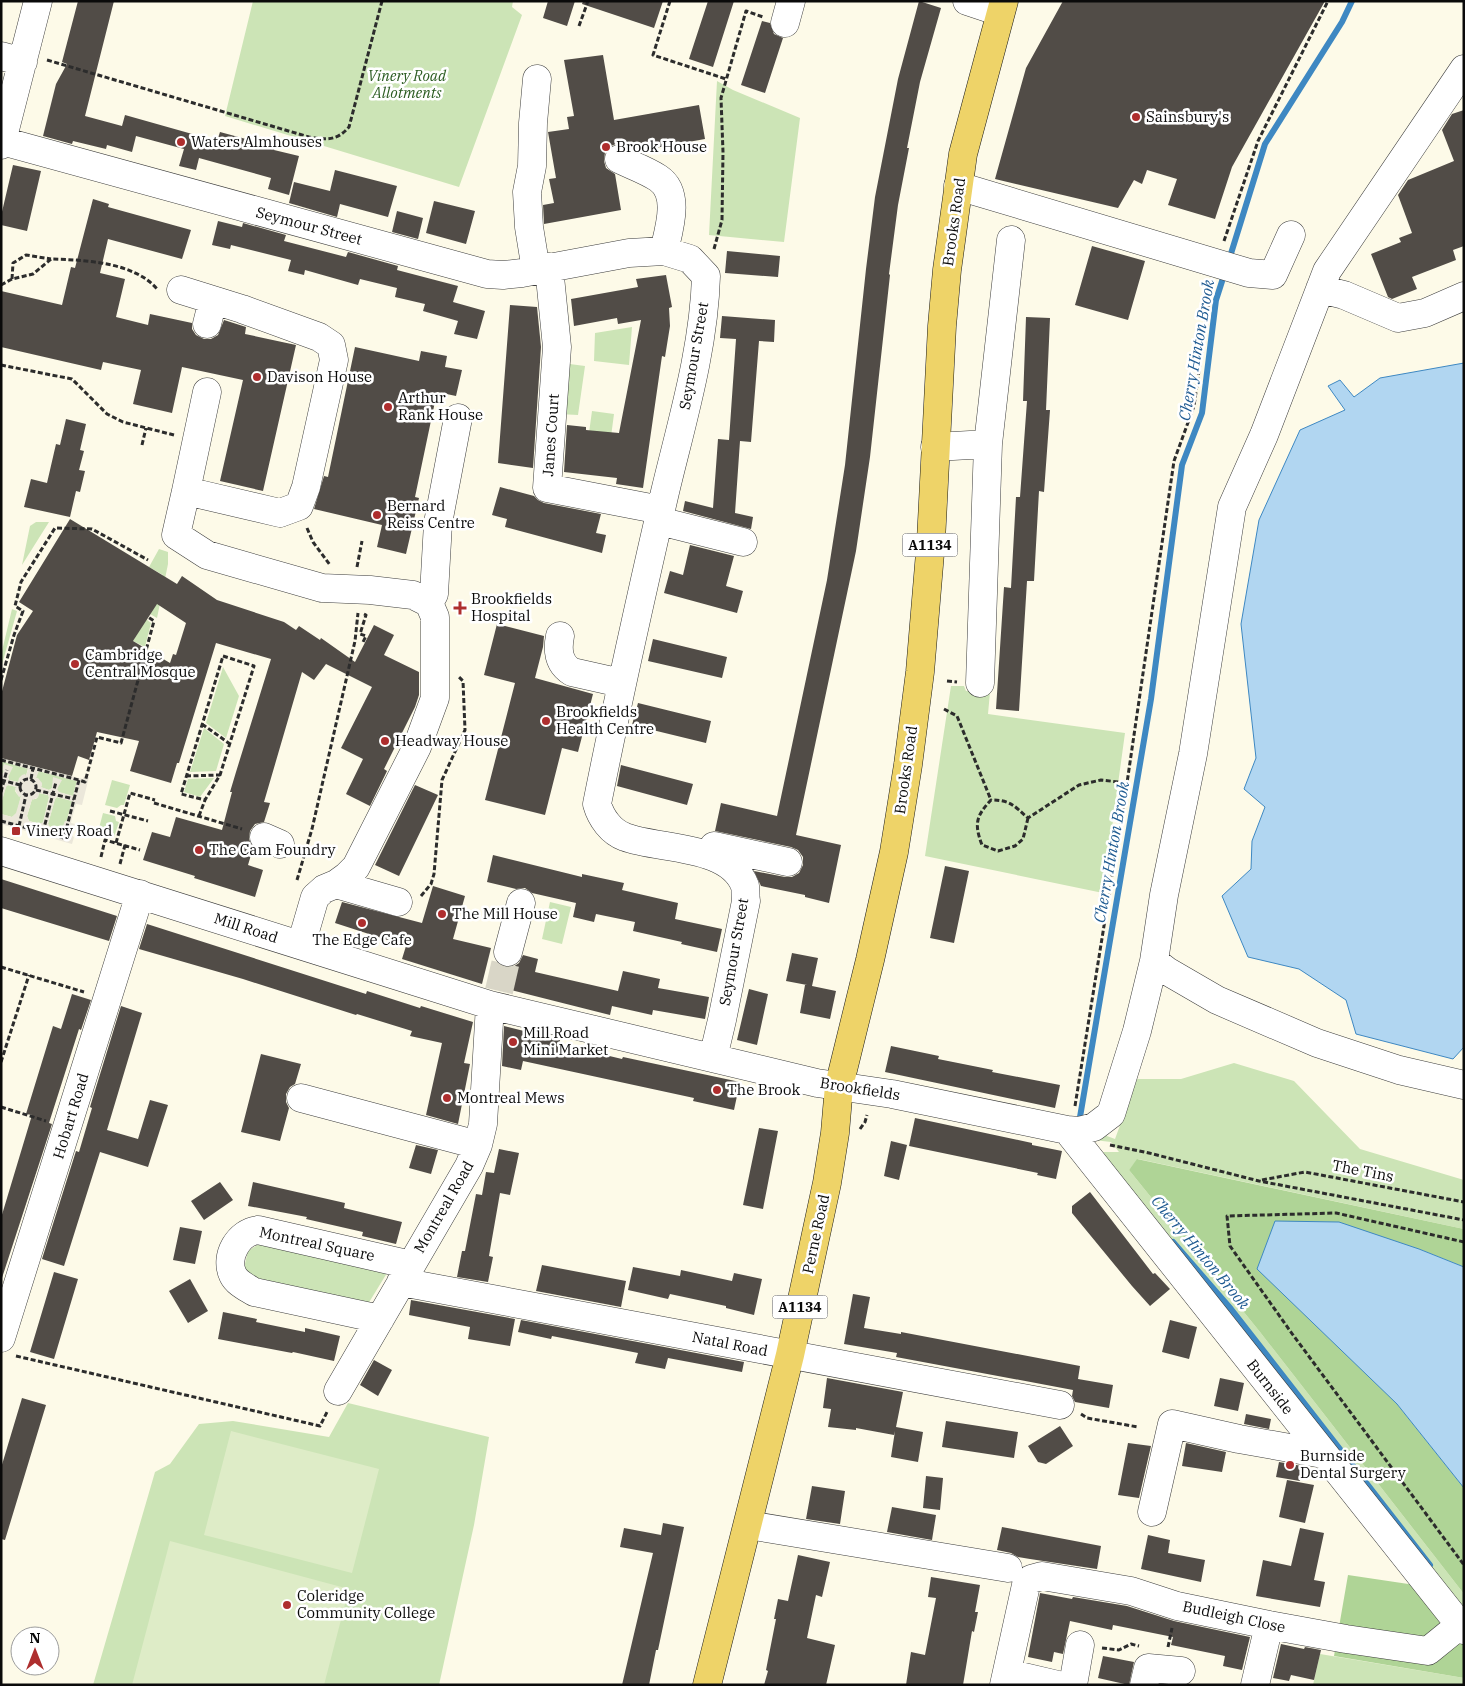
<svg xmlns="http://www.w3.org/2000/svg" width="1465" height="1686" viewBox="0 0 1465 1686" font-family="'IBM Plex Serif',serif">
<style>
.green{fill:#cce4b6}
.forest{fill:#afd496}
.pitch{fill:#deecc7}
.plaza{fill:#ebe7da;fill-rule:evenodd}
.water{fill:#b1d6f1;stroke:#3e88c2}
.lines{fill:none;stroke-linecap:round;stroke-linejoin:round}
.stream{stroke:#3e88c2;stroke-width:6}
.building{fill:#514c47;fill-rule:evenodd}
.minor-tunnel{stroke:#d9d6c7;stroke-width:28;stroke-dasharray:28 14;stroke-linecap:butt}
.minor-casing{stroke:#3d3d3d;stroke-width:29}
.major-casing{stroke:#1b1b1b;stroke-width:29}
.path{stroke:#2c2c2c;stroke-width:3;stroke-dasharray:5 2.5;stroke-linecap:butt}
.minor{stroke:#fff;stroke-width:28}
.major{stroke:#eed368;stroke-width:28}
.poi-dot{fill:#ae2e2e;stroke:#fff;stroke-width:2}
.labels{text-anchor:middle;stroke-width:5;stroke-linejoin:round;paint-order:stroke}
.shield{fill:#fff;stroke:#545454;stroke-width:1}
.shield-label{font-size:14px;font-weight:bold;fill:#0a0a0a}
.park-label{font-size:15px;font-style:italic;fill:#2a5b20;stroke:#fff}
.poi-label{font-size:15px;fill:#0a0a0a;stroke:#fff;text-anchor:start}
.street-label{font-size:15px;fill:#0a0a0a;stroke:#fff}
.water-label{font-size:16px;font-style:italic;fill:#1e5a91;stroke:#fff}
</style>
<rect width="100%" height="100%" fill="#fdfae8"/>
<path class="green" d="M253 1H513L512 7 522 15 459 187 225 116Z
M717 81 733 90 800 118 784 242 709 235Z
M632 327 629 365 594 361 595 333Z
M562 363 585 366 578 415 559 414Z
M592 411 614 414 610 444 588 440Z
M36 522H49L22 565 30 526Z
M159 549 168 552V564L157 618 150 614 163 575 149 567Z
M12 609 17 611 1 668V655Z
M146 619 151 623 145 647 133 641Z
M223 667 239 696 226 738 206 723Z
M951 686H964L966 691 990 692 988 714 1125 733 1103 893 925 856Z
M204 728 224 744 216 771 190 772Z
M1 761 28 768 26 776 18 782 9 780 8 777 10 772 4 771 1 776Z
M38 771 77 781 73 796 58 792 57 790 58 784 53 783 52 788 49 790 40 787 36 778Z
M214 778 200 797 184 792 188 779Z
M112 780 130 785 124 805H121L117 808 105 805Z
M8 785 17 787 15 791 17 794 21 796 17 813 12 817 1 814V804L6 786Z
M39 793 48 795 49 797 43 823 40 824 29 821 27 816 32 799H36L38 797Z
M57 797 72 801 64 831 50 827 48 824 55 799Z
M103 813 115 816 116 821 119 822 114 837 98 832Z
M550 902 571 907 562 944 542 939Z
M1234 1063 1294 1081 1360 1149 1464 1180V1229L1138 1159 1129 1170 1260 1332 1464 1594V1613L1130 1201 1103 1152H1119L1111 1142 1094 1140 1096 1132 1115 1139 1137 1079H1181Z
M262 1242 387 1273 368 1304 252 1278 244 1268 248 1251Z
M348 1403 489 1437 474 1525 439 1685H93L155 1472 170 1464 199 1424 233 1421 329 1437Z
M1320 1654 1464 1678V1685H1313Z"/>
<path class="forest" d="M1137 1159 1464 1229V1267L1419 1249 1397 1404 1464 1488V1594L1260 1332 1129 1170Z
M1348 1575 1415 1585 1464 1613V1678L1334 1656Z"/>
<path class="pitch" d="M231 1431 379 1469 352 1573 204 1535Z
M170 1541 349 1589 324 1685H132Z"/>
<path class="plaza" d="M1 758 83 779 84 776 89 777 82 805 76 804 72 818 71 823 75 824 72 836 74 837 72 844 1 824V814L12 817 16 813 21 796 19 797 17 794 15 788 17 787 8 785 6 787 1 804V776L4 771 2 770 4 764 13 767 8 777 9 780 18 782 19 778 22 775 25 774 26 776 28 769 1 761ZM39 771 77 781 73 796 59 792 57 789 62 780 53 777 52 788 49 790 41 787 42 786V783L38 778H36ZM39 793 48 795 49 798 43 822 40 824 29 821 27 816 32 799 33 800 38 797ZM57 797 72 801 67 821H65L63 826H65L64 830 50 827 48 824 55 799Z"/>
<path class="water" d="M1464 363V1047L1453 1059 1356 1034 1346 1000 1299 969 1248 957 1222 896 1251 869 1252 841 1265 807 1244 789 1256 758 1241 624 1259 520 1300 430 1345 410 1328 386 1340 380 1354 397 1380 378Z
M1275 1221 1339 1222 1419 1249 1464 1267V1488L1397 1404 1257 1269Z"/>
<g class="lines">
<path class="stream" d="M1229 260 1265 144 1342 22 1352 1
M1080 1125 1079 1123 1151 699 1182 465 1202 413 1216 300 1225 272
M1173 1242 1231 1309 1430 1565"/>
</g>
<path class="building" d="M78 1H114L85 116 122 126 125 115 217 141 220 132 275 147 274 150 299 156 289 195 268 189 271 178 199 158 196 170 179 166 184 149 136 136 132 152 107 145 106 149 73 141 72 144 43 136 56 84 67 64 62 62Z
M548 1H575L567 26 543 18Z
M583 1H663L654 28 582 4Z
M708 1H734L713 67 689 59Z
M919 1 941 8 920 82 907 148H909L898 205 889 274 890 275 870 457 856 551 796 835 841 845 829 903 805 897V895L761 886 754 871 785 877H792L799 873 803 865V857L798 850 791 847 715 831 721 803 777 816 827 580 845 465 866 269 875 197 898 79Z
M1063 1H1325L1232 167 1215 219 1168 205 1177 179 1147 170 1142 184 1134 180 1118 208 995 179 1026 68Z
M762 21 770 23 774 34 783 38 765 93 741 85Z
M603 55 614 120 699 105 705 139 638 151 618 143 611 146 605 152 604 161 606 168 615 174 621 210 544 224 543 205 554 203 549 179 556 178 548 132 569 129 567 117 574 116 564 60Z
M1464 110V246L1453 250 1456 260 1412 277 1417 289 1392 299 1388 297 1371 254 1401 242 1399 238 1412 233 1398 195 1408 180 1454 161 1442 130 1452 114Z
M13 165 41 171 27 231 1 225V216Z
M335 170 397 186 388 217 340 204 337 217 289 203 294 182 330 191Z
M93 199 109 204 108 207 191 230 182 259 108 239 100 273 125 279 116 317 148 325 150 314 192 323V329L196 335 204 339H211L218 335 224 320 246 327 245 334 296 345 263 491 220 481 243 380 182 367 172 413 133 404 141 370 103 362 101 370 1 347V291L62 305 71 267 75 268Z
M434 201 475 211 466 244 426 233Z
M397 211 423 218 418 239 392 232Z
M218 221 242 227 243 223 286 235 284 241 346 257 348 252 398 266 397 270 458 286 453 302 485 311 477 339 454 334 458 321 423 311 425 304 395 297 397 288 360 279 358 285 305 270 304 275 288 271 291 260 231 245 230 249 212 245Z
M1092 246 1145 261 1128 320 1075 305Z
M727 251 780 256 778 277 725 273Z
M666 275 672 307 669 308 670 326 665 357 662 356 643 488 616 484 617 478 564 472 567 425 586 427V430L619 433 641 320 618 324 617 318 574 326 571 299 638 287 636 279Z
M510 305 537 307 541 347 533 468 498 463Z
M722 316 775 320 774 342 759 341 751 442 740 441 735 513 753 517 751 529 683 511 685 501 713 508 718 439 729 440 736 339 720 338Z
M1026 317 1050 318 1046 410H1050L1044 492 1039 491 1034 581H1027L1019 711 996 709 1004 587 1011 588 1016 497H1020L1027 401H1023Z
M355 347 419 361 421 351 447 356 445 367 462 370 456 396 437 392 415 497 419 498 406 554 377 547 382 525 314 509 324 476 328 477Z
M66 419 86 424 80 450 84 451 79 470 85 471 80 492 76 491 70 517 24 507 31 479 47 483 56 444 60 445Z
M500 487 534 496 538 500 544 503 601 514 596 533 606 535 602 553 505 527 507 519 492 515Z
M70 519 177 584 182 576 217 600 284 622 296 630 299 626 320 640 321 638 355 662 374 625 394 635 384 655 419 672V695L415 707 384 769 387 771 370 806 346 794 363 759 341 748 372 687 326 664 314 680 302 672 264 802 270 803 264 822 255 824 250 831 249 839 253 848 248 865 263 870 255 897 194 878 195 876 143 860 152 832 170 837 176 817 222 830 232 792H230L236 772 271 659 216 643 179 763H177L171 783 130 771 139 741 97 732 89 760 78 756 72 776 1 758V695L17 635 33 611 19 602ZM157 604 186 623 176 655 173 654 170 663 133 641Z
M690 545 734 556 726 586 743 591 737 613 664 593 670 571 683 575Z
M497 624 544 636 543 647 535 678 593 694 578 752 562 748 545 815 485 800 515 683 484 675Z
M653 639 727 657 722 678 648 661Z
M638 703 711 721 706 743 632 725Z
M621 765 693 784 687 805 617 786Z
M415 785 438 795 399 876 375 865Z
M493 855 582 877V874L624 883 622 890 678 903 675 919 722 929 717 952 681 944 682 942 633 931 635 922 596 914 594 922 573 917 576 903 532 893 525 888 516 889 487 882Z
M945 866 969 871 954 943 930 938Z
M1 879 117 916 109 941 1 908Z
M433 886 465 896 453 939 491 948 482 984 402 959 406 946 335 923 342 902 422 923Z
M147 924 366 994 367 991 420 1008 421 1006 473 1022 464 1063 470 1064 458 1124 426 1115 442 1043 410 1036 412 1031 357 1014 356 1015 243 979 139 949Z
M792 953 818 958 812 986 836 991 830 1019 800 1013 805 985H807L786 981Z
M523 955 538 959 535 972 618 991 623 971 660 979 658 988 709 997 705 1019 653 1010 652 1015 612 1006 610 1015 503 988V967H513L519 963Z
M749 989 768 994 757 1045 737 1040Z
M72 994 91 1000 81 1030 79 1029 72 1051 49 1123 52 1124 1 1281V1218L32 1115 26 1114 53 1026 61 1029Z
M121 1006 142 1013 107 1130 138 1139 150 1100 168 1105 148 1167 100 1152 64 1266 42 1259 76 1151 79 1152 92 1108 90 1107Z
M504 1026 560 1040 559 1044 622 1059 623 1057 740 1082 734 1110 693 1101 694 1098 523 1061 521 1070 502 1066Z
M891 1046 939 1056 938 1059 993 1070 992 1072 1060 1085 1055 1108 885 1072Z
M261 1054 301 1064 295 1084 290 1087 286 1094V1102L289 1108 280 1141 241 1132Z
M915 1118 1032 1143V1145L1062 1151 1056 1179 1037 1175 1038 1173 909 1146Z
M759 1128 778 1131 763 1209 743 1205Z
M891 1141 907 1145 899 1180 884 1176Z
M416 1145 438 1150 431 1174 409 1168Z
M499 1149 519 1153 510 1195 500 1193 489 1256 493 1257 488 1282 457 1277 462 1251H465L476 1194 482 1195 486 1172 494 1173Z
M220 1182 233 1200 204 1220 191 1201Z
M253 1182 345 1203 344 1208 402 1222 396 1244 362 1236 363 1232 306 1219 307 1217 248 1206Z
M1090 1192 1153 1274 1155 1273 1170 1289 1150 1306 1132 1286 1072 1213V1206Z
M180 1227 202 1231 195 1264 173 1260Z
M542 1265 626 1281 621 1307 536 1291Z
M633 1267 680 1276 681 1270 732 1281 734 1273 762 1279 754 1315 726 1308V1306L670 1294 668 1299 628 1290Z
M54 1272 78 1279 54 1359 30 1352Z
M190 1279 208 1311 188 1323 169 1291Z
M853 1294 870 1297 864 1328 901 1334V1332L1080 1366 1078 1379 1113 1385 1109 1408 1075 1402 1072 1396 1073 1390 896 1357 897 1353 844 1344Z
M411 1300 515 1319 510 1346 468 1339 470 1327 409 1315Z
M223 1312 257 1319 256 1322 305 1332V1328L340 1336 334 1361 293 1352 292 1353 218 1339Z
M521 1320 744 1362 742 1372 668 1358 665 1369 635 1363 638 1353 552 1336 551 1339 518 1332Z
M1170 1320 1197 1327 1189 1359 1162 1352Z
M374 1360 392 1370 378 1396 360 1385Z
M827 1378 903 1392 896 1427 923 1432 918 1462 891 1457 895 1431 894 1435 856 1428V1430L828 1427 831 1409 823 1408Z
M1220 1378 1244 1383 1238 1411 1214 1406Z
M22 1398 46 1405 5 1540 1 1539V1468Z
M1246 1414 1271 1419 1269 1429 1244 1424Z
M946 1421 1018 1432 1014 1458 942 1447Z
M1060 1426 1073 1446 1046 1464 1038 1462 1028 1446Z
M1128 1443 1151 1446 1139 1498 1118 1495Z
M1186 1443 1226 1452 1222 1472 1182 1466Z
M1279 1462 1302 1466 1300 1481 1276 1477Z
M926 1476 943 1478 940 1510 923 1508Z
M1287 1480 1314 1485 1305 1523 1279 1517Z
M812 1486 845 1491 840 1524 806 1519Z
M892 1507 936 1515 932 1540 887 1532Z
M663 1523 684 1527 658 1650H656L649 1685H622L653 1553 620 1547 624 1528 661 1535Z
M1002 1527 1101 1546 1097 1569 1030 1559 1018 1557 1011 1553 997 1550Z
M1300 1528 1324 1533 1314 1580 1325 1582 1320 1607 1256 1596 1263 1560 1291 1566Z
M1148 1535 1170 1540 1168 1553 1205 1560 1201 1582 1141 1569Z
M798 1555 830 1562 822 1597 816 1595 807 1638 835 1645 826 1685H764L768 1671 766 1670 776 1619H774L778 1599 788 1601Z
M931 1577 980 1585 975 1612H978L974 1632 972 1631 963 1685H906L911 1652 925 1655 936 1598 928 1597Z
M1040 1593 1072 1599 1073 1597 1127 1606 1174 1621 1250 1637 1242 1670 1223 1666 1225 1656 1171 1645 1173 1637 1113 1625 1112 1630 1070 1621 1063 1654 1054 1652 1052 1662 1028 1657Z
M1281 1644 1304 1649 1305 1647 1321 1650 1314 1680 1291 1675 1289 1681 1273 1678Z
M1103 1656 1134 1662 1129 1685 1098 1678Z"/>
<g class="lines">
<path class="minor-tunnel" d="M499 991 508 952"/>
<g class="minor-casing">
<path id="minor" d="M967 1 1000 12
M785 23 791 1
M1 56 23 62
M1464 69 1327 271 1264 435 1232 507 1193 754 1164 895 1154 961 1167 971 1217 1000 1317 1043 1399 1070 1464 1085
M2 141 487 274 503 275 522 273 629 253 664 251 690 259 706 276C704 349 682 421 665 492 641 596 618 699 597 804 601 818 611 832 625 837 659 850 730 844 745 886 746 890 745 896 746 901L722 1020 713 1058
M1 145 38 1
M619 159C631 165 646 170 658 178 681 193 669 229 664 251
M958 186 1249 273 1273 275 1291 235
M549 267 557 347 547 488 661 510
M536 270 529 227 527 192 532 166 533 123 537 79
M1320 289 1344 295 1398 318 1425 313 1464 296
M181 290 242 309 319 337 331 345 334 360 306 487 299 506 280 513 186 491 207 392
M207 324 213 300
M935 447 988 444
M186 491 176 535 207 555 322 588 370 590 413 595 429 603 435 617V698L417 747 356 867 347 876 336 884 324 889 315 897 301 945
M659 521 743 542
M429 603 434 594 438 523 458 418
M560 636C557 651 559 664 572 672L621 683
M980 683 988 444 1011 240
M264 837 280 844
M1 851 490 1005 817 1083 892 1094 1067 1130 1464 1630
M711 854 714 846 788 862
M336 884 398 902
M508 952 521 903
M301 1098 478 1145
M1067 1130 1079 1131 1094 1127 1111 1114 1137 1031 1154 961
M401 1282 1060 1405
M380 1319 254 1292C246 1287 237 1283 233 1275 224 1256 239 1232 258 1230L411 1265
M1 1338 140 894
M338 1391 469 1166 478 1145 483 1124 490 1005
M1152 1512 1172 1424 1239 1439 1323 1454
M748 1525 1008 1568
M1007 1673 1058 1685
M1004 1685 1026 1585 1031 1579 1042 1576 1131 1591 1177 1606 1269 1625 1346 1639 1428 1651 1460 1625
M1073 1685 1080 1645
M1144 1685 1148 1668 1181 1671
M1255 1685 1269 1625"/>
</g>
<g class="major-casing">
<path id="major" d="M707 1685 790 1355 827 1183 835 1133 839 1086 870 960 894 852 908 765 920 672 931 541 942 326 947 270 963 154 1004 1"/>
</g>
<path class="path" d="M670 1 653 55 726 79
M579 26 588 1
M47 60 309 137C326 140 337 141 349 127L382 1
M1224 241 1258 141 1328 1
M714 249 722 220 723 152 721 98 746 11 763 17
M12 279 13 263 26 255 51 259
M1 285 12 279 33 274 51 259C85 260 135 262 158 290
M1 365 72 379 107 414 123 422 174 435
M142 445 146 428
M307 528 313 542 330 565
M357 567 362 541
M364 614 366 615 360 634 366 636 363 642 365 643
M223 656 254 666 220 775 205 800 181 794Z
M1 680 14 635 23 611 15 606 21 582 55 528 92 529 148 560
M947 681 957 682
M944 709 957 716 991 800
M202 724 230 744
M1 760 79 780
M186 776 220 775
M20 787a8 8 0 1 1 16 0a8 8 0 1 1-16 0Z
M31 779 33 768
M1 780 20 785
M36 790 74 799
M1 792 7 770
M154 803 242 829
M110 811 148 821
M199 816 205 800
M1028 818 1023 839 1015 846 998 851 982 845C974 824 976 816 991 800 1011 800 1014 806 1028 818L1079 785 1101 780 1127 783
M1 821 64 838 79 780 85 782 97 737 121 743 154 621 148 617
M19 826 26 795
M43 832 56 782
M116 843 130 793 155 800
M101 857 105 840 140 850
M120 864 125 845
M297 880 312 829 355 641 358 613
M421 896 431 884 434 874 442 780 465 730 463 681 459 677
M1 967 84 992
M1 1062 29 975
M1075 1106 1127 783 1174 461 1194 406 1208 307 1213 286
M1 1107 46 1121
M860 1129 865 1122 867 1115
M1110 1145 1149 1153 1259 1181 1464 1220
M1262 1180 1305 1172 1464 1202
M1464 1242 1336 1213 1227 1216 1230 1246 1293 1335 1464 1565
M16 1356 320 1426 328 1410
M1081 1414 1087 1418 1138 1427
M1168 1647 1172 1628
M1102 1648 1119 1650 1131 1644 1139 1646"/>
<use href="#minor" class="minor"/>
<use href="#major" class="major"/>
</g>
<g class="poi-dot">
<circle cx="1136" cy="117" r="5"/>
<circle cx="181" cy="142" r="5"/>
<circle cx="606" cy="147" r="5"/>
<circle cx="257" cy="377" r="5"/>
<circle cx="388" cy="407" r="5"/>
<circle cx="377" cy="515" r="5"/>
<path d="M457.5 600.5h5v5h5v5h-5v5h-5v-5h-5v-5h5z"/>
<circle cx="75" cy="664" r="5"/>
<circle cx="546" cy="721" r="5"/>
<circle cx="385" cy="741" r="5"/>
<rect x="11" y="826" width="10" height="10" rx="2.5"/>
<circle cx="199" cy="850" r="5"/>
<circle cx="442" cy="914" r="5"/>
<circle cx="362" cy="923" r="5"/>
<circle cx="513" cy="1042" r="5"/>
<circle cx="717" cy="1090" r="5"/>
<circle cx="447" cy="1098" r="5"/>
<circle cx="1290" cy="1465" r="5"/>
<circle cx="287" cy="1605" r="5"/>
</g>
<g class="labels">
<g class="shield">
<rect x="902.5" y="533.5" width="55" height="23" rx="4"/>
<rect x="772.5" y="1295.5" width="55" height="23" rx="4"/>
</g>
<g class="shield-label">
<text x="930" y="550">A1134</text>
<text x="800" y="1312">A1134</text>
</g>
<g class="park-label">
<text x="407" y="81">Vinery Road<tspan x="407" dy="17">Allotments</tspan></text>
</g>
<g class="poi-label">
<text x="1146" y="122">Sainsbury's</text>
<text x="191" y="147">Waters Almhouses</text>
<text x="616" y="152">Brook House</text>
<text x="267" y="382">Davison House</text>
<text x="398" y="403">Arthur<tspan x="398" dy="17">Rank House</tspan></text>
<text x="387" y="511">Bernard<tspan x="387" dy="17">Reiss Centre</tspan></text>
<text x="471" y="604">Brookfields<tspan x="471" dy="17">Hospital</tspan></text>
<text x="85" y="660">Cambridge<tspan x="85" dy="17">Central Mosque</tspan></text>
<text x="556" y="717">Brookfields<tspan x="556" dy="17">Health Centre</tspan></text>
<text x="395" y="746">Headway House</text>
<text x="26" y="836">Vinery Road</text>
<text x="209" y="855">The Cam Foundry</text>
<text x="452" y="919">The Mill House</text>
<text x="362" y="945" text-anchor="middle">The Edge Cafe</text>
<text x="523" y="1038">Mill Road<tspan x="523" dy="17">Mini Market</tspan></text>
<text x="727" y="1095">The Brook</text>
<text x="457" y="1103">Montreal Mews</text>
<text x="1300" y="1461">Burnside<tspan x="1300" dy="17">Dental Surgery</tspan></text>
<text x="297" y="1601">Coleridge<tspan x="297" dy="17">Community College</tspan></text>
</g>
<g class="street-label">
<text transform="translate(954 222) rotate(-82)" y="5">Brooks Road</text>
<text transform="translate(309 226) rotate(15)" y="5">Seymour Street</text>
<text transform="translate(694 356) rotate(-80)" y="5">Seymour Street</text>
<text transform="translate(551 435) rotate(-86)" y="5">Janes Court</text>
<text transform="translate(906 770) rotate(-82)" y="5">Brooks Road</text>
<text transform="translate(246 928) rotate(18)" y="5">Mill Road</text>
<text transform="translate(734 952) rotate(-80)" y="5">Seymour Street</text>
<text transform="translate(860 1089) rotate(9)" y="5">Brookfields</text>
<text transform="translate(71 1116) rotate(-73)" y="5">Hobart Road</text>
<text transform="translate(1363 1171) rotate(11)" y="5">The Tins</text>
<text transform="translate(444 1207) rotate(-60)" y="5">Montreal Road</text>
<text transform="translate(816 1234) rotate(-78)" y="5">Perne Road</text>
<text transform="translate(317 1244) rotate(12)" y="5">Montreal Square</text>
<text transform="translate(730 1344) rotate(11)" y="5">Natal Road</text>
<text transform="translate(1270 1387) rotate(52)" y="5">Burnside</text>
<text transform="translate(1234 1617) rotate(12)" y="5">Budleigh Close</text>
</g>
<g class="water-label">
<text transform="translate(1196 350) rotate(-80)" y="6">Cherry Hinton Brook</text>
<text transform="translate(1111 852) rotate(-80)" y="6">Cherry Hinton Brook</text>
<text transform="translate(1201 1252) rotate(50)" y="6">Cherry Hinton Brook</text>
</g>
</g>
<rect width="1465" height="1686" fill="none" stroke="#0a0a0a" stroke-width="5"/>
<g transform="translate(35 1651)"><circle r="24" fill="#ffffff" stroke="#9d9d9d"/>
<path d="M0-4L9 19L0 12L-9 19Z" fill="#ae2e2e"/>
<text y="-8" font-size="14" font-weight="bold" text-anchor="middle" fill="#0a0a0a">N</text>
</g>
</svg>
